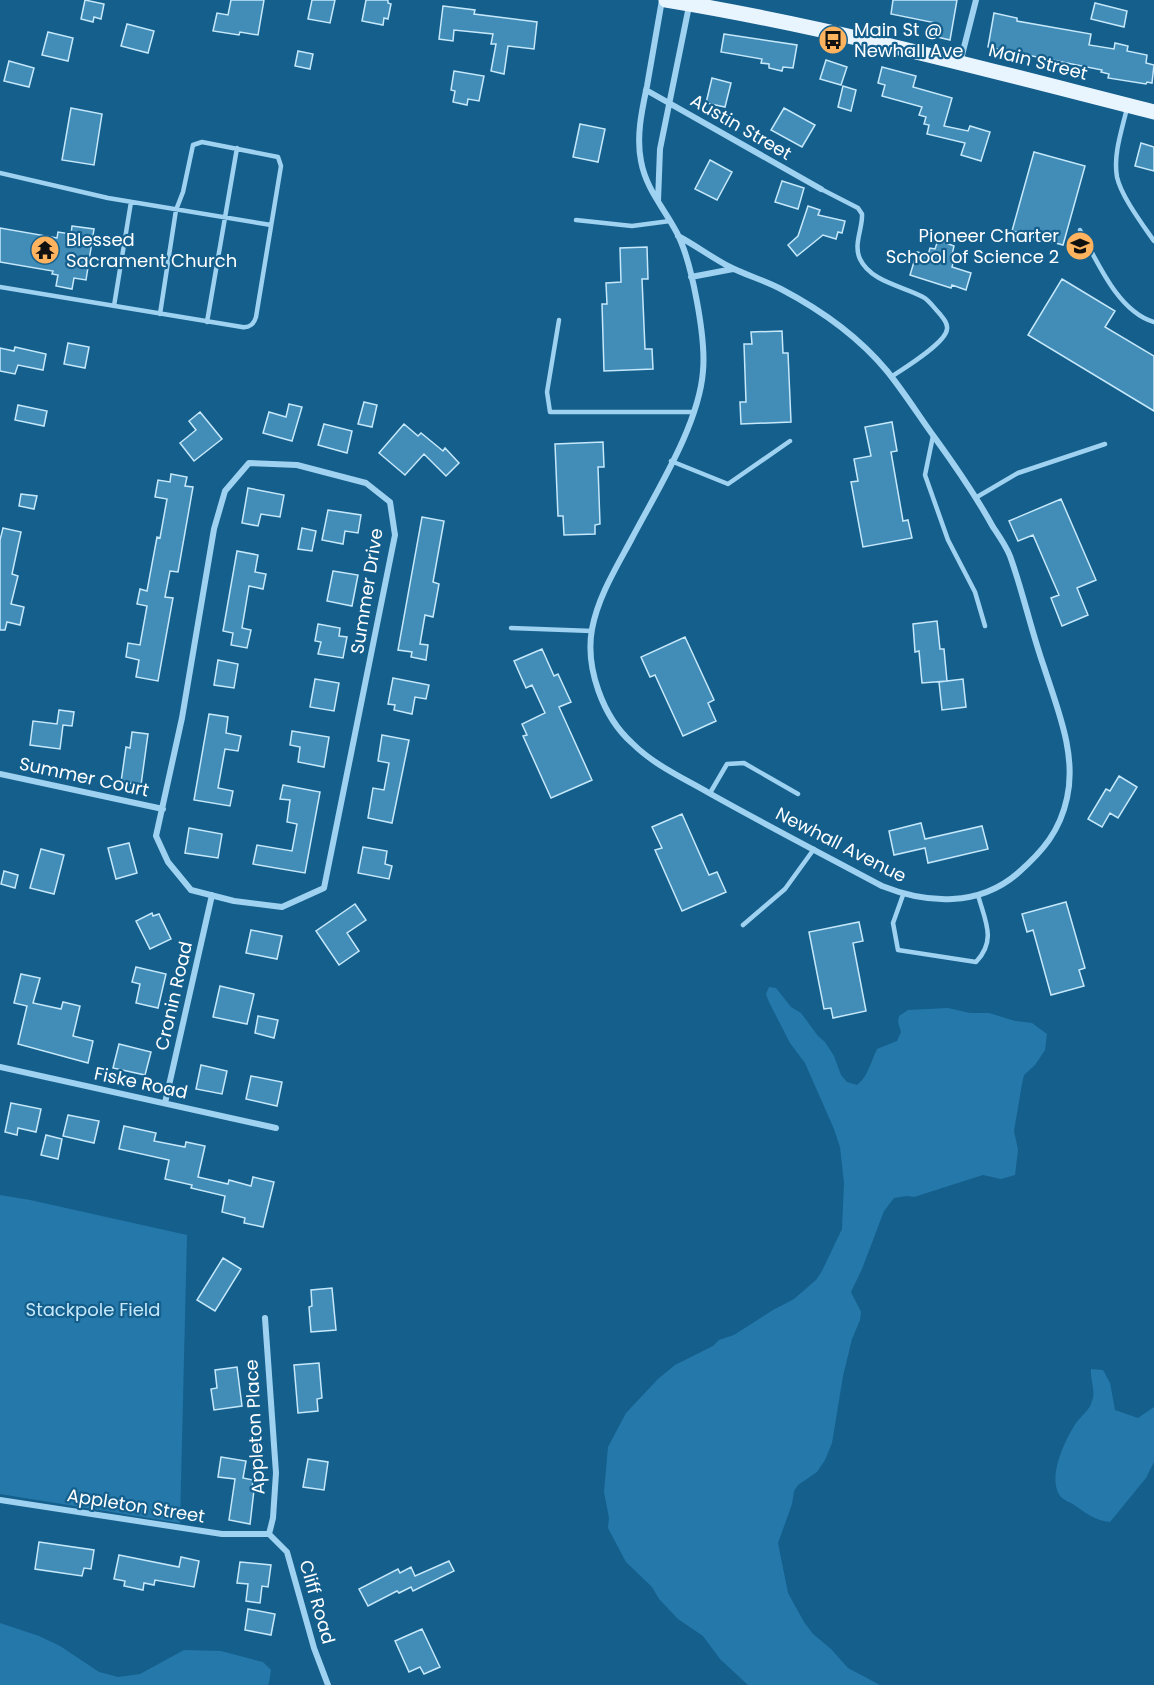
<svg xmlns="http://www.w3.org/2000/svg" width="1154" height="1685" viewBox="0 0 1154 1685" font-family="Poppins,sans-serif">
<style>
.green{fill:#2479aa}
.building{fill:#428cb8;stroke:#c5e8fb;stroke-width:1.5}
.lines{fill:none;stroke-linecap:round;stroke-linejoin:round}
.lane{stroke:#9fd2f0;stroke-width:4.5}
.street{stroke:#9fd2f0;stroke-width:6}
.primary{stroke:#e8f5ff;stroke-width:15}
.labels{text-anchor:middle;stroke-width:4.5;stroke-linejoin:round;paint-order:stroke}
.poi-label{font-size:18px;fill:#fff;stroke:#155f8d;text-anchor:start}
.street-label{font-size:18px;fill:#fff;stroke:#155f8d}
.park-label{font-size:18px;fill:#c5e8fb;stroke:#155f8d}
</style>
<rect width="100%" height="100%" fill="#155f8d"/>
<path class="green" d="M769 987 776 988 791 1007 801 1013 818 1036 825 1042 834 1056 841 1075 847 1082 857 1085C869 1075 870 1063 877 1049L897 1041 901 1032 898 1022 899 1016 908 1010 948 1008 970 1013H989L1015 1021 1032 1023 1047 1034 1045 1050 1035 1065 1024 1075 1022 1084 1014 1131 1018 1150 1015 1175 1001 1179 983 1175 914 1197 907 1196 894 1198 884 1211 862 1269 851 1292 861 1312 860 1320 852 1339 843 1376 832 1443 825 1460 817 1472 798 1485 794 1491 792 1504 778 1543 788 1593 804 1622 813 1634 831 1649 848 1668 880 1685H748L720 1659 703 1636 678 1619 659 1599 652 1587 626 1562 608 1528 609 1518 604 1492 608 1447 626 1413 658 1379 675 1365 713 1346 719 1340 734 1335 773 1310 794 1299 816 1280 822 1271 842 1229 844 1183 840 1147 834 1129 805 1063 790 1043 769 1002 766 994Z
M0 1195 30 1200 187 1235 180 1523 0 1494Z
M1091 1369 1103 1370 1110 1383 1115 1410 1138 1418 1154 1407V1462L1146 1478 1110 1522C1096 1521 1084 1512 1073 1504 1069 1502 1064 1500 1061 1497 1046 1479 1065 1440 1076 1423 1081 1416 1090 1410 1092 1401 1096 1390 1090 1381 1091 1369Z
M0 1623 39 1636 60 1646 99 1672 118 1677 140 1674 184 1650 221 1651 263 1662 271 1670 269 1683 268 1685H0Z"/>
<path class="building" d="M85 0 104 4 101 19 94 17 93 22 81 19Z
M231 0H264L258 35 240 32 239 35 213 31 217 13 228 15Z
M312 0H335L330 23 308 19Z
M366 0H388V3L391 4 388 19 384 18 383 25 362 21Z
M893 0H957L950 40 933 36 936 23 891 14Z
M1095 3 1127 11 1124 27 1091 19Z
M443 6 475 10 474 14 537 22 534 49 508 46 504 74 491 71 496 44H491L493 34 454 30 453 41 439 39Z
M994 13 1017 18V21L1091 34 1089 45 1114 49 1115 43 1128 46 1127 51 1147 55 1146 63 1154 65 1152 83 1147 82 1146 84 1108 78 1109 74 1101 72 1102 70 988 47Z
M127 24 154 31 148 53 121 46Z
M48 32 73 38 68 61 42 55Z
M724 34 797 45 793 68 783 67 782 71 769 68V64L761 63 762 59 721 52Z
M298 51 313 54 310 69 295 66Z
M826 60 847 67 841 85 820 79Z
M9 61 34 68 29 87 4 81Z
M882 67 916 76 913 87 952 98 944 126 968 131 970 126 990 132 981 161 961 155 965 143 927 134 929 125 924 124 926 117 919 115 922 107 882 96 885 85 878 83Z
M454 71 484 76 479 101 468 99 467 105 453 102 455 91 451 90Z
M712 78 731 83 725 107 706 103Z
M843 86 856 90 851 111 838 107Z
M71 108 102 114 94 165 62 160Z
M784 108 815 125 802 147 771 130Z
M580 124 605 129 598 162 573 157Z
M1141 143 1154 147V171L1135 166Z
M1034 152 1085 166 1063 245 1012 231Z
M710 160 732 172 717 200 695 189Z
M782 181 804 188 798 209 775 202Z
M808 206 820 210 818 215 845 221 842 233 838 232 836 239 823 235 797 256 788 245 798 236Z
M72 226 94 229 86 280 74 278 72 289 56 286 58 275 52 274 53 271 0 262V228L57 238 58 232 71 234Z
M938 240 954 246 952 255 955 256 952 267 971 273 966 290 952 285 951 288 910 275 917 252 928 255 930 248 935 249Z
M647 247 648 279H642L645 349H652L653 369 604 371 602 304H607L606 283 621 282 620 248Z
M1062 279 1115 311 1105 327 1154 356V411L1028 335Z
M782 331 783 353H788L791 422 741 424 740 402H746L744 344H752L751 332Z
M68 343 89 347 85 368 64 364Z
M15 347 46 354 43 370 18 365 15 374 0 371V348L14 351Z
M364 402 377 405 372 427 358 424Z
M289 404 302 407 292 441 263 433 269 412 286 417Z
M18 405 47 411 44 426 15 420Z
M200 412 222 439 194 461 180 443 196 430 189 421Z
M892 422 897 451 891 452 903 521 908 520 912 538 863 547 851 482 858 481 854 459 871 456 865 427Z
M324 424 352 431 347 453 318 445Z
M404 424 418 436 421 433 443 451 445 448 459 463 446 476 424 454 405 475 379 453Z
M603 442 604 467H598L600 524 595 525V534L564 535 563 516H558L555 444Z
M171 474 187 477 185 486 193 487 178 572 170 571 165 597 173 598 158 681 136 677 139 660 126 657 128 643 140 645 147 606 137 604 140 589 147 591 157 537 160 538 167 499 155 497 158 480 170 482Z
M248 488 284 495 280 517 261 514 258 526 242 523Z
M21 494 37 496 34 509 19 506Z
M1061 499 1096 580 1077 588 1088 615 1062 626 1051 598 1059 595 1033 535 1018 541 1009 521Z
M328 510 361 515 358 533 345 531 343 544 322 540Z
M422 517 444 521 433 582 439 584 433 617 425 615 420 644 428 645 426 660 411 657 412 652 398 650Z
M3 528 21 532 12 574 18 576 11 604 24 607 20 625 7 622 5 630H0V540Z
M302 528 316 531 312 551 298 549Z
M237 551 258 555 255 572 266 574 263 589 249 586 242 628 251 630 247 648 231 645 233 633 223 631Z
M333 571 358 575 352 606 327 601Z
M937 621 940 649H944L947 681 922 683 919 651 915 652 913 624Z
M318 624 340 628 339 636 347 637 343 658 318 654 321 642 315 641Z
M685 637 714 700 708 703 716 721 683 736 655 675 650 677 641 657Z
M542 649 554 676 558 674 571 702 559 707 592 780 551 798 523 736 527 735 522 724 545 713 532 685 526 688 514 661Z
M218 660 238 664 234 688 214 685Z
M393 678 429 685 426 699 415 697 412 714 394 710 395 705 388 704Z
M315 679 339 683 334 711 310 707Z
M963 679 966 707 942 710 939 682Z
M59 710 74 712 72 726 63 725 60 749 30 745 33 721 57 724Z
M209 714 228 717 226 733 241 736 238 751 225 749 218 788 233 791 230 806 194 800Z
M292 731 329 737 324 767 298 762 300 747 290 745Z
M132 732 148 734 141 785 121 782 126 747 130 748Z
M382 735 409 740 392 823 368 818 373 788 384 790 389 763 378 761Z
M1119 776 1137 787 1118 818 1110 813 1102 827 1088 819 1106 789 1110 791Z
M283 785 320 792 305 873 253 864 257 845 292 851 297 824 287 822 290 800 280 799Z
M682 814 709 875 717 872 726 892 682 911 655 850 662 848 652 827Z
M921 823 925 839 982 826 988 849 928 863 925 848 894 855 889 831Z
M189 828 222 834 218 858 185 853Z
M129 843 137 873 116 879 108 848Z
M363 847 387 851 385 864 392 866 389 879 358 873Z
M41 849 64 855 54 894 30 888Z
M4 871 18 875 15 888 1 884Z
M1066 902 1085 968 1079 970 1084 986 1051 995 1033 930 1027 932 1022 914Z
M355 904 366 920 347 933 359 951 339 965 316 931Z
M152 913 153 916 159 914 171 939 150 949 136 921Z
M859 922 863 941 853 943 866 1011 833 1018 831 1008 824 1009 809 932Z
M251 930 282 936 277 959 246 953Z
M136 967 166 974 158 1008 136 1003 140 984 132 982Z
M21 974 40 978 33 1003 61 1009 63 1002 80 1006 73 1036 93 1041 88 1063 18 1044 27 1006 14 1003Z
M220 986 254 994 247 1024 213 1017Z
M258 1016 278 1020 274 1038 255 1033Z
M119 1044 151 1052 145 1075 113 1068Z
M201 1065 227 1071 222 1094 196 1089Z
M251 1076 282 1082 277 1106 246 1099Z
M11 1103 41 1109 36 1132 18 1128 17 1135 5 1132Z
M68 1115 99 1121 94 1143 63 1136Z
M124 1126 156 1133 154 1141 185 1147 186 1142 205 1146 198 1177 228 1184 229 1180 251 1186 253 1177 274 1182 263 1227 244 1223 245 1218 222 1212 225 1196 191 1188 192 1185 165 1179 169 1160 119 1149Z
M46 1135 62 1139 58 1159 41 1155Z
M223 1258 241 1269 215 1311 197 1300Z
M332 1288 336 1330 311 1332 309 1307 312 1306 311 1290Z
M319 1363 322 1398 317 1399 318 1411 298 1413 294 1365Z
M237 1367 242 1406 214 1410 211 1389 217 1388 215 1370Z
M221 1457 246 1461 243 1478 253 1480 252 1489 254 1490 250 1524 229 1520 235 1479 218 1477Z
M308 1459 328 1462 324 1490 303 1487Z
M39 1542 94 1550 91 1569 84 1568 82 1576 35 1569Z
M119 1555 179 1567 181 1557 199 1561 194 1587 155 1580 154 1585 144 1583 143 1590 124 1586 125 1581 114 1579Z
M449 1561 454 1571 413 1591 411 1587 399 1593 397 1591 368 1606 359 1589 398 1569 400 1573 411 1567 415 1576Z
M240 1562 271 1565 268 1587 262 1586 260 1603 246 1601 248 1584 237 1583Z
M248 1609 275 1614 271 1635 245 1630Z
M422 1629 440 1667 424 1674 420 1667 409 1672 395 1641Z"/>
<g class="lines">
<path class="lane" d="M1127 108C1122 130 1113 154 1117 177 1121 196 1143 225 1154 241
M0 173 108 198 271 225
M821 189 858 208 862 214C863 228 853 244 860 259 871 282 903 286 923 297 929 300 934 308 939 313 943 318 948 323 947 329 946 343 903 369 891 377
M576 220 632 226 670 221
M1080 230C1097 261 1118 312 1154 322
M0 287 242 327C249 328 254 324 256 317L281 166 278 157 202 142 193 145 183 192 176 210 160 314
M114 306 131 202
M559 320 547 392 550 412H693
M207 322 237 148
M933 436 925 475 948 540 975 592 985 626
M671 461 728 484 790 441
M977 497 1018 473 1105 444
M511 628 592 631
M710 793 727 764 744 763 798 794
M903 895 893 923 898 950 976 962C997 940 985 921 978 895
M743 925 785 889 814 849"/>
<path class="street" d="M662 0C657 29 652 57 647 86 642 110 636 136 641 161 646 189 664 208 677 233 692 262 706 338 703 371 699 425 656 492 631 540 616 568 598 597 592 629 585 668 603 717 632 743 654 765 683 778 709 793 766 825 824 855 882 886 927 904 979 907 1018 873 1043 851 1060 831 1067 798 1077 754 1057 708 1044 667 1031 630 1023 592 1010 556 1006 546 999 536 993 527 976 496 956 467 935 438 919 416 904 392 887 371 858 336 821 310 781 289 764 280 745 275 728 266 711 257 695 245 678 236
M960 63 976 0
M646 90 821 189
M658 201 660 149 689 6
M691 277 733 269
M249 463 297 465 366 483 390 502 395 535 324 888 282 907 234 901 191 890 168 862 156 836 182 718 214 529 225 491Z
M0 774 163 809
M0 1067 276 1128
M165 1103 212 895
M265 1318 276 1473 273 1518 269 1534
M0 1500 222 1534H269
M269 1534 287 1552 314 1648 328 1685"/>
<path class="primary" d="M666 0C831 27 992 71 1154 112"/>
</g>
<defs>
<g id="bus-disc" transform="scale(1.5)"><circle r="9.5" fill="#ffb35e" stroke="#155f8d"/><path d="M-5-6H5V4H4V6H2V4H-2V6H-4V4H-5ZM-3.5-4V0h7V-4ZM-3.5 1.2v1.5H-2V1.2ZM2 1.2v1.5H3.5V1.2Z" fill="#111"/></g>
<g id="school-disc" transform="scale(1.5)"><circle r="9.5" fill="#ffb35e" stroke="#155f8d"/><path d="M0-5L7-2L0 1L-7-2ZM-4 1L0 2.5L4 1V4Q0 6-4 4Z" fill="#111"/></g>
<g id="temple-disc" transform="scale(1.5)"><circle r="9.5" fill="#ffb35e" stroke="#155f8d"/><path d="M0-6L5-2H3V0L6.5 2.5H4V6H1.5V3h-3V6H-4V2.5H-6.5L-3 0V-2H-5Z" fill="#111"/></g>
</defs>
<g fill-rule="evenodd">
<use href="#bus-disc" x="833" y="40"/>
<use href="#school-disc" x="1080" y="246"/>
<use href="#temple-disc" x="45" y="250"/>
</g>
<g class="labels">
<g class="poi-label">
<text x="854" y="36">Main St @<tspan x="854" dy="21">Newhall Ave</tspan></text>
<text x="1059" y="242" text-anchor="end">Pioneer Charter<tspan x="1059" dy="21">School of Science 2</tspan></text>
<text x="66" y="246">Blessed<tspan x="66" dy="21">Sacrament Church</tspan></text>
</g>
<g class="street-label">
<text transform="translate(1038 62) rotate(14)" y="6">Main Street</text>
<text transform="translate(741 127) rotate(30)" y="6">Austin Street</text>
<text transform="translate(367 591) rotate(-81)" y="6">Summer Drive</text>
<text transform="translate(84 777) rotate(12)" y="6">Summer Court</text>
<text transform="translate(841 845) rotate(27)" y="6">Newhall Avenue</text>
<text transform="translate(174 996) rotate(-77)" y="6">Cronin Road</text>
<text transform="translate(141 1083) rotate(12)" y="6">Fiske Road</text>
<text transform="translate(255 1427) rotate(-93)" y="6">Appleton Place</text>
<text transform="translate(136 1506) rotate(9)" y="6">Appleton Street</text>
<text transform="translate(317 1602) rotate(74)" y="6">Cliff Road</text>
</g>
<g class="park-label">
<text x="93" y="1316">Stackpole Field</text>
</g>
</g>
</svg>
